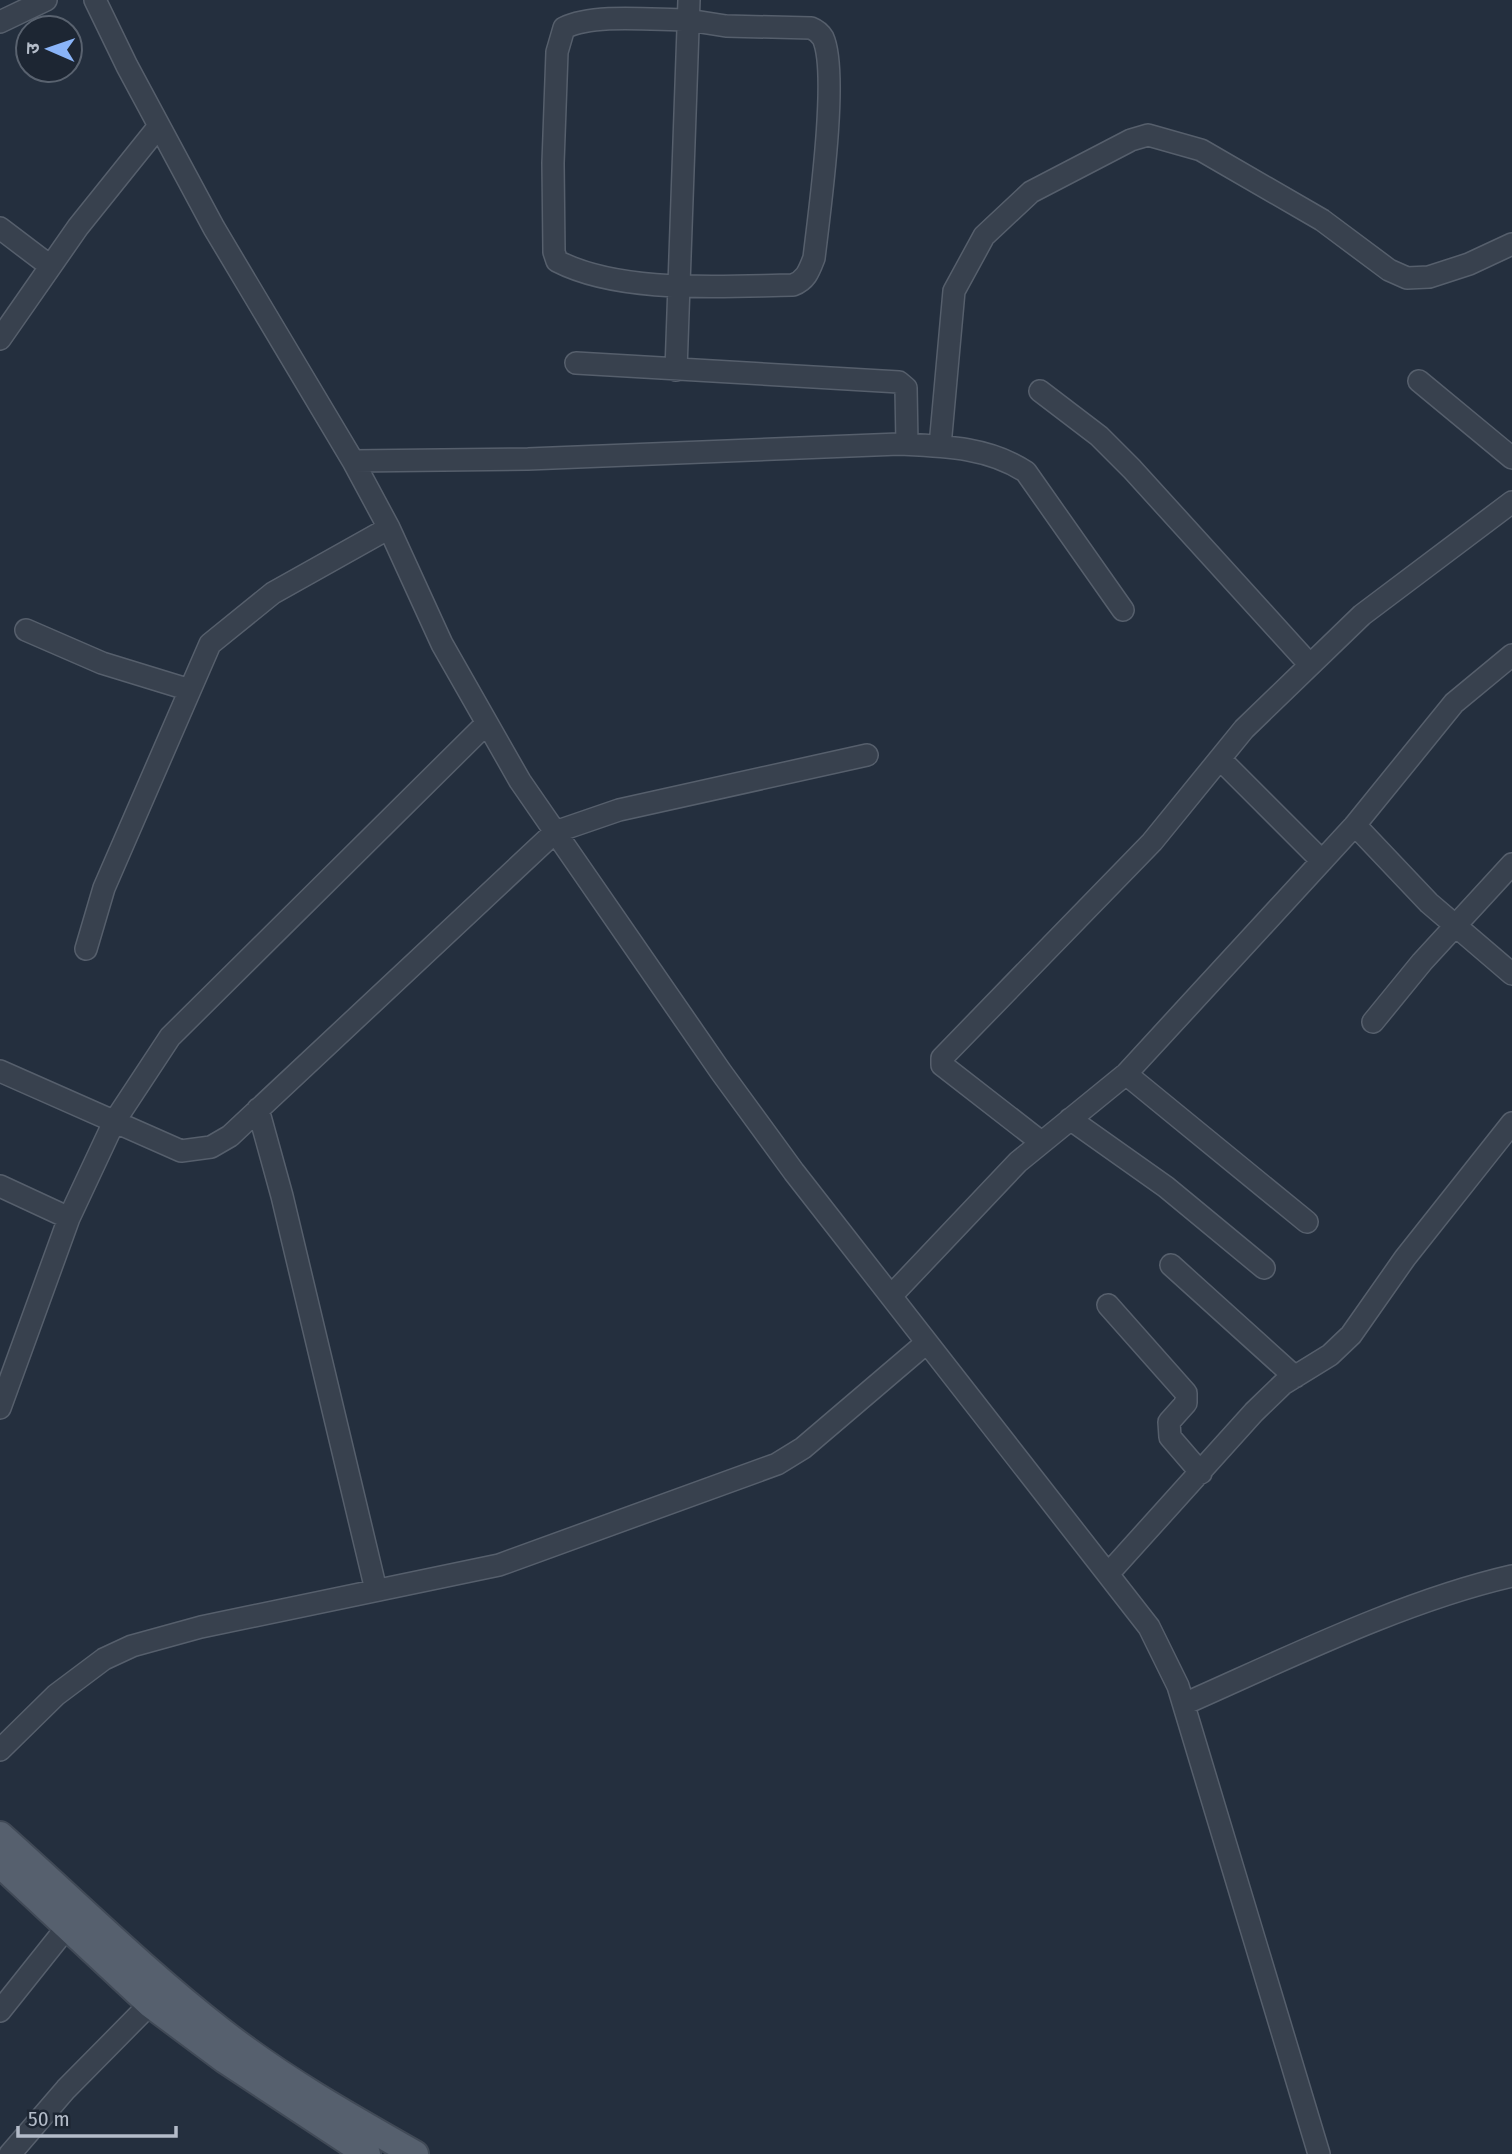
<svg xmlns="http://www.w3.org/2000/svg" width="1512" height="2154" viewBox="0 0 1512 2154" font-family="'Fira Sans Condensed','Noto Sans Devanagari',sans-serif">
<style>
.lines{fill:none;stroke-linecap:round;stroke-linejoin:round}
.minor-casing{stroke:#565f6c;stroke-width:24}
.major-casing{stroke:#414a57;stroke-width:30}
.minor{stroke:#38414e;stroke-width:21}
.major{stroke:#56606e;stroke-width:26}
</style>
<rect width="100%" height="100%" fill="#242f3e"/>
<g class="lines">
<g class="minor-casing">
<path id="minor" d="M95 0 127 66 214 228 353 461 389 528 442 644 520 781 721 1072 794 1172 1149 1627 1178 1686 1319 2154
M688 20 726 26 811 28C816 30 820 33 823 38 839 73 819 215 814 258 809 271 806 280 793 285 722 286 621 294 557 261L554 252 553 163 557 52 564 28C594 13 653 20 688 20Z
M0 22 46 0
M0 228 50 266
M0 339 78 227 159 126
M576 363 899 382 906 388 907 444
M676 370 689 0
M1419 381 1512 458
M1040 391 1099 436 1132 469 1310 665
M940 446 954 291 984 236 1031 192 1131 140 1148 135 1201 150 1322 220 1389 270 1407 278 1429 277 1469 264 1512 244
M353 461 528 459 899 444C943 446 989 447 1026 472L1123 610
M26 630 102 663 190 690
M1220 759 1322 861
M1355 825 1429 903 1512 974
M86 949 104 888 210 644 273 593 389 528
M1373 1022 1422 962 1512 864
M0 1071 181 1151 211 1147 230 1136 555 832 619 810 867 755
M1126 1074 1307 1222
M258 1109 282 1196 376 1590
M1070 1119 1166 1187 1264 1268
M1041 1142 942 1065V1058L1152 842 1244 729 1362 615 1512 502
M0 1186 69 1218
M1171 1265 1295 1377
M891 1296 1018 1162 1126 1074 1355 825 1454 703 1512 655
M1108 1305 1186 1393V1403L1169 1422 1170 1437 1201 1473
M0 1408 69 1218 114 1122 170 1037 486 724
M1108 1574 1254 1412 1283 1384 1330 1355 1351 1335 1405 1258 1512 1123
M1184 1704C1286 1659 1403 1601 1512 1576
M0 1750 56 1695 104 1659 132 1646 201 1627 499 1565 777 1464 803 1448 925 1344
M0 2011 67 1927
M10 2154 66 2089 150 2004"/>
</g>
<g class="major-casing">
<path id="major" d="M0 1835C73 1900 143 1970 220 2030 281 2078 348 2116 415 2154
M0 1864 150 2004 225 2060 367 2154"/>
</g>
<use href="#minor" class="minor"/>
<use href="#major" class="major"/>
</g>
<g transform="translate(49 49) rotate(272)"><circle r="33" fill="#1d2633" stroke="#59626f" stroke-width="2"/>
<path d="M0-5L12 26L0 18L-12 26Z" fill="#8ab4f8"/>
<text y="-10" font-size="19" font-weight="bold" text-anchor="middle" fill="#b4bcc9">उ</text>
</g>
<path d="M18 2126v10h158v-10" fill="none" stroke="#b4bcc9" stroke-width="3.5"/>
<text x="28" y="2126" font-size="21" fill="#b4bcc9" stroke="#1d2633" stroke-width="5" paint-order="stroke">50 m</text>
</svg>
